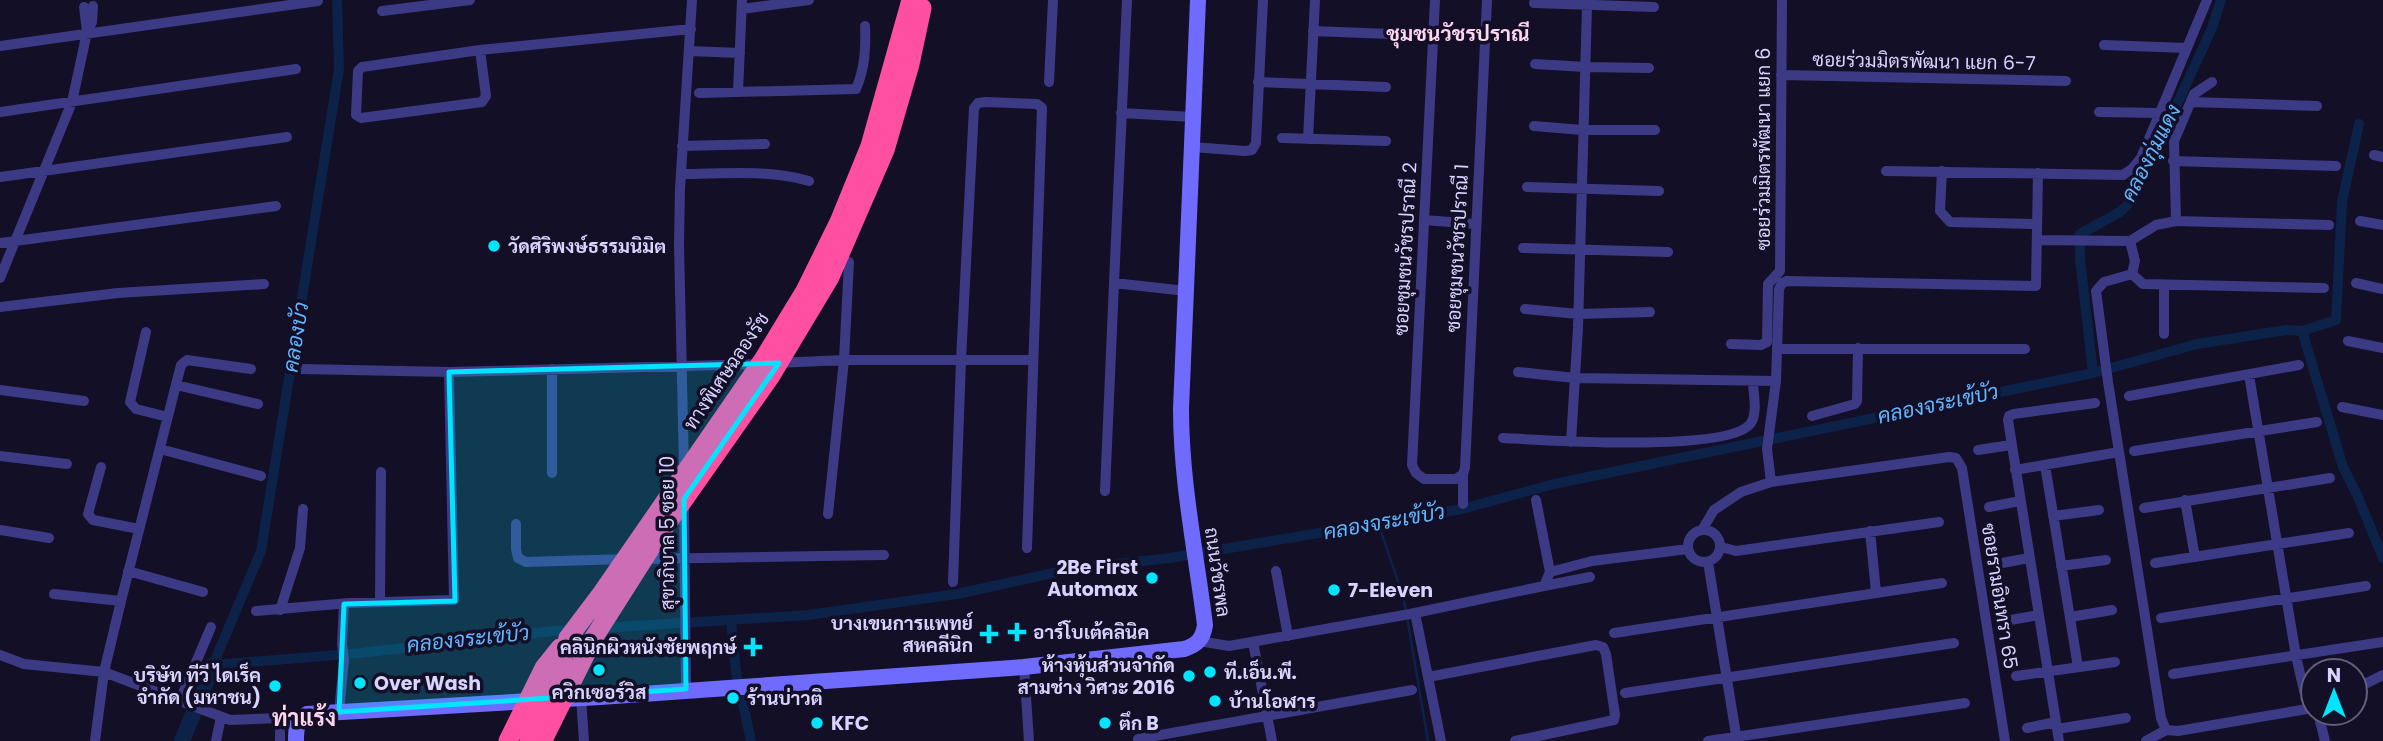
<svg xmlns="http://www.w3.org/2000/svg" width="2383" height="741" viewBox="0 0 2383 741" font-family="Poppins,Sarabun,sans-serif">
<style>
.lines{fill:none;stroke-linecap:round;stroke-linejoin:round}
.stream{stroke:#0c2248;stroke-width:2.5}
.canal{stroke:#0c2248;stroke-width:10}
.river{stroke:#0c2248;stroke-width:16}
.street{stroke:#3d3a85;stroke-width:10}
.secondary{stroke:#6f6bff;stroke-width:16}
.highway-bridge{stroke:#ff4fa3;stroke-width:19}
.marked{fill:#00e5ff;fill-opacity:0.2;stroke:#00e5ff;stroke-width:5;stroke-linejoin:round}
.poi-dot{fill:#00e5ff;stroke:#130f26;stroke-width:2.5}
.labels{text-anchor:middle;stroke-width:7;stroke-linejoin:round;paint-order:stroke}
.street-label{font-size:19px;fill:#d9d4ff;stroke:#130f26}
.poi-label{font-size:19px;font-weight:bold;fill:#d9d4ff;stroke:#130f26;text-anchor:start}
.neighbourhood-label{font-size:21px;font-weight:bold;fill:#ffd6f0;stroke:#130f26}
.water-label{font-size:21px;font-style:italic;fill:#62b6ff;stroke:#130f26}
.quarter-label{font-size:23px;font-weight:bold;fill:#ffd6f0;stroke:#130f26}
</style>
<rect width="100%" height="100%" fill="#130f26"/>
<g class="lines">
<path class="stream" d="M1378 523 1401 590 1406 610
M1407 617 1428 741"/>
<path class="canal" d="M337 0 339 69 261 551 213 665 360 653 554 631 808 615 957 594 1072 569 1170 558 1462 509 1554 484 2093 373 2197 344 2286 330 2302 331 2343 467 2358 497 2383 558
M2302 331 2336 320 2342 202 2359 124
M2093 373 2080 259V234L2120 212 2129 203 2151 161 2212 28 2221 0
M731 620 736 672 751 741"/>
<path class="river" d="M182 741 213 665"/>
<path class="street" d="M1435 0 1412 465 1416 473 1424 479H1456L1463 474 1465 468 1487 0
M1534 3 1654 7
M84 7 87 32
M742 9 809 0
M382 11 470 0
M1313 31 1390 34
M2104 45 2187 48
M0 46 318 1
M480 50 486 96 482 102 361 118 356 115 358 71 362 67 480 50 691 29
M689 51 740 53
M1535 64 1586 67 1649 68
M1781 75 2066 81
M1049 82 1053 0
M1258 82 1386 87
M738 92 742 0
M699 93 856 89C865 68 866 48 865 26
M2191 102 2317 106
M0 112 296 69
M2099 112 2162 113
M1121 113 1193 117
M1534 126 1582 130H1655
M1282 138 1386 141
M1308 139 1315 0
M682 146 765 144
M1192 147 1245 151 1252 150 1256 143 1263 0
M2374 155 2383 157
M2173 161 2336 166
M1886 171 2123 175 2132 169 2141 158 2207 0
M1942 171 1940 211 1950 222 2037 224
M681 174C723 174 768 169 809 181
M0 177 287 137
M1527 187 1659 191
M1424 220 1476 224
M2176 221 2174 141 2194 94 2212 82
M2360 221 2383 225
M2037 240 2130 241 2156 225 2176 221 2329 225
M2130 241 2135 261 2132 274 2143 284 2324 288
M0 243 276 206
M1523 248 1668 252
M849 262 844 360H1033
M2132 274 2104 282 2096 291 2108 382 2161 718 2166 730
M0 278 72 102 87 32 92 22 93 6
M1114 283 1127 0
M2356 283 2383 289
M0 307 118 293 264 284
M1525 309 1578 314 1650 312
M146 332 130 402 136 409 168 417
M2164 334V285
M2348 341 2383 348
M1731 344 1761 345 1767 342 1768 284 1780 271 1782 0
M1777 349H2025
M777 363 844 360 828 514
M302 369 449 372 761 364
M552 369V473
M1518 372 1575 378 1776 381
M2249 375 2296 656 2304 691 2313 704
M176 385 258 404
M0 390 84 401
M2129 396 2299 365
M2342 407 2383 415
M1812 416 1855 404 1857 401 1858 348
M1503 438C1542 440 1731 453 1751 423 1758 412 1753 393 1753 381
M1571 442 1578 328 1587 6
M160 449 261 476
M1978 450 2011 445
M2134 451 2317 422
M0 456 67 464
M2045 465 2078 667
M101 467 88 514 93 520 139 529
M684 469 679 244 680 189 692 0
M2015 470 2119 452
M1463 474V504
M1771 482 1767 449 1776 381 1779 289 1782 283 1787 281 2036 286 2038 173
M1105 491 1114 283 1186 291
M1536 500 1550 572
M2185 500 2195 557
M684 503 686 689
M1989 507 2020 501
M2144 508 2330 478
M2053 516 2099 510
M516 524V549L518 558 526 562 627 559
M1688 546a16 16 0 1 1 32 0a16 16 0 1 1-32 0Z
M0 530 49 538
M1702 530 1714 510 1741 492 1771 482 1949 457 1956 458 1962 468 2005 741
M1870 531 1876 592
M1721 547 1736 551 1939 522
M643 559 884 555
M1708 562 1737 741
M2155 563 2349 533
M1997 564 2029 558
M2061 566 2106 560
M128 571 203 592
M1276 571 1288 636
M953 582 961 360 974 108 978 103 986 102 1037 104 1042 108 1027 548
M1544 586 1590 577
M54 594 121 601
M380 602 381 472
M280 610 300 548 303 509
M256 611 349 603 454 600 449 372
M1415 613 1441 741
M2070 617 2112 610
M2161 618 2366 586
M2005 621 2039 615
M1614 633 1942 583
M1199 641 1229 646 1410 614 1544 586 1550 572 1592 561 1688 549
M1253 642 1272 741
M0 655 24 664 104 672 230 720 302 717
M1024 667 1029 741
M2173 674 2383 642
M2016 676 2115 662
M1428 677 1596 645 1603 647 1606 654 1615 715 1614 720 1515 741
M2355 689 2383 675
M1625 693 1954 643
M581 698 584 741
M180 700 211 627
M339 712 344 660 342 644 344 604
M2318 713 2325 741
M2027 728 2056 722
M2057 729 2126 718
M280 732V741
M1138 739 1412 690
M95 741 104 672 121 601 181 365 187 360 251 369
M216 741 221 717
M1708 741 1965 703
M2059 741 2008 420 2009 416 2014 414 2095 403
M2146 741 2166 730 2178 731 2313 708"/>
<path class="secondary" d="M296 741C296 730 296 720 307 714L600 697 1024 667 1184 649C1197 645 1203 639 1205 625 1196 553 1181 482 1181 409L1198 0"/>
<path class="highway-bridge" d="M545 736 593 639 659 535 770 377 830 277 885 150 910 64 922 8
M508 741 544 668 560 648
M529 741 561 664 568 638 602 593 763 360 805 291 839 222 870 146 911 0"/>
</g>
<path class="marked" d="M779 363 684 499 686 689 339 712 344 604 455 601 449 372Z"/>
<g class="poi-dot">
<circle cx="494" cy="246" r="7"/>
<circle cx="1152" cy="578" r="7"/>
<circle cx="1334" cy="590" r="7"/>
<path d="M1013.5 621.5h7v7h7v7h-7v7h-7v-7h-7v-7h7z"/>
<path d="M985.5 623.5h7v7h7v7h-7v7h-7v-7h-7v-7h7z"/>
<path d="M749.5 636.5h7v7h7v7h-7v7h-7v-7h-7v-7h7z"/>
<circle cx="599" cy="670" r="7"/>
<circle cx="1210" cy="672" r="7"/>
<circle cx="1189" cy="676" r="7"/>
<circle cx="360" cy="683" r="7"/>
<circle cx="275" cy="686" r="7"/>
<circle cx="733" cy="698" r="7"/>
<circle cx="1215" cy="701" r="7"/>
<circle cx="817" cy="723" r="7"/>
<circle cx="1105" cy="723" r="7"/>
</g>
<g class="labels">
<g class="street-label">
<text transform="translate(1924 61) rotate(1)" y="7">ซอยร่วมมิตรพัฒนา แยก 6-7</text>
<text transform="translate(1763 149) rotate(-90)" y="7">ซอยร่วมมิตรพัฒนา แยก 6</text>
<text transform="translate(1457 248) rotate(-87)" y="7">ซอยชุมชนวัชรปราณี 1</text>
<text transform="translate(1405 249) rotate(-87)" y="7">ซอยชุมชนวัชรปราณี 2</text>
<text transform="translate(726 371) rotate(-56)" y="7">ทางพิเศษฉลองรัช</text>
<text transform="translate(667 533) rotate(-90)" y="7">สุขาภิบาล 5 ซอย 10</text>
<text transform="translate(1218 572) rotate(82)" y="7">ถนนวัชรพล</text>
<text transform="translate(2000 596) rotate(81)" y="7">ซอยรามอินทรา 65</text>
</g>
<g class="poi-label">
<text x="508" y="253">วัดศิริพงษ์ธรรมนิมิต</text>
<text x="1138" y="574" text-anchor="end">2Be First<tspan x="1138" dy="22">Automax</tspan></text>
<text x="1348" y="597">7-Eleven</text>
<text x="973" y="630" text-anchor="end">บางเขนการแพทย์<tspan x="973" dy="22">สหคลีนิก</tspan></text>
<text x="1033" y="639">อาร์โบเต้คลินิค</text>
<text x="737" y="654" text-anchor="end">คลินิกผิวหนังชัยพฤกษ์</text>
<text x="1175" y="672" text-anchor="end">ห้างหุ้นส่วนจำกัด<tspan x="1175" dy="22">สามช่าง วิศวะ 2016</tspan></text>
<text x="1224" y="679">ที.เอ็น.พี.</text>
<text x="261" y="682" text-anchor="end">บริษัท ทีวี ไดเร็ค<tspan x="261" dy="22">จำกัด (มหาชน)</tspan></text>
<text x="374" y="690">Over Wash</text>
<text x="599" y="699" text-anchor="middle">ควิกเซอร์วิส</text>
<text x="747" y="705">ร้านบ่าวติ</text>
<text x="1229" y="708">บ้านโอฬาร</text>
<text x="831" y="730">KFC</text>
<text x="1119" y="730">ตึก B</text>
</g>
<g class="neighbourhood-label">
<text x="1458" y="41">ชุมชนวัชรปราณี</text>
</g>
<g class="water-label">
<text transform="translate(2151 153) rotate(-63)" y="7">คลองกุ่มแดง</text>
<text transform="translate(296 337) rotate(-81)" y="7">คลองบัว</text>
<text transform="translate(1938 404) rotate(-12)" y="7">คลองจระเข้บัว</text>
<text transform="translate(1384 522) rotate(-10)" y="7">คลองจระเข้บัว</text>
<text transform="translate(468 639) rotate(-6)" y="7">คลองจระเข้บัว</text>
</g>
<g class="quarter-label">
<text x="304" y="726">ท่าแร้ง</text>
</g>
</g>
<g transform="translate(2334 692)"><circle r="33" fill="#130f26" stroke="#625e7d" stroke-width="2"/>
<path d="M0-5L12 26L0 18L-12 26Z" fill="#00e5ff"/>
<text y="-10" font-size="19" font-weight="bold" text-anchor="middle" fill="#d9d4ff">N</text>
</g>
</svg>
